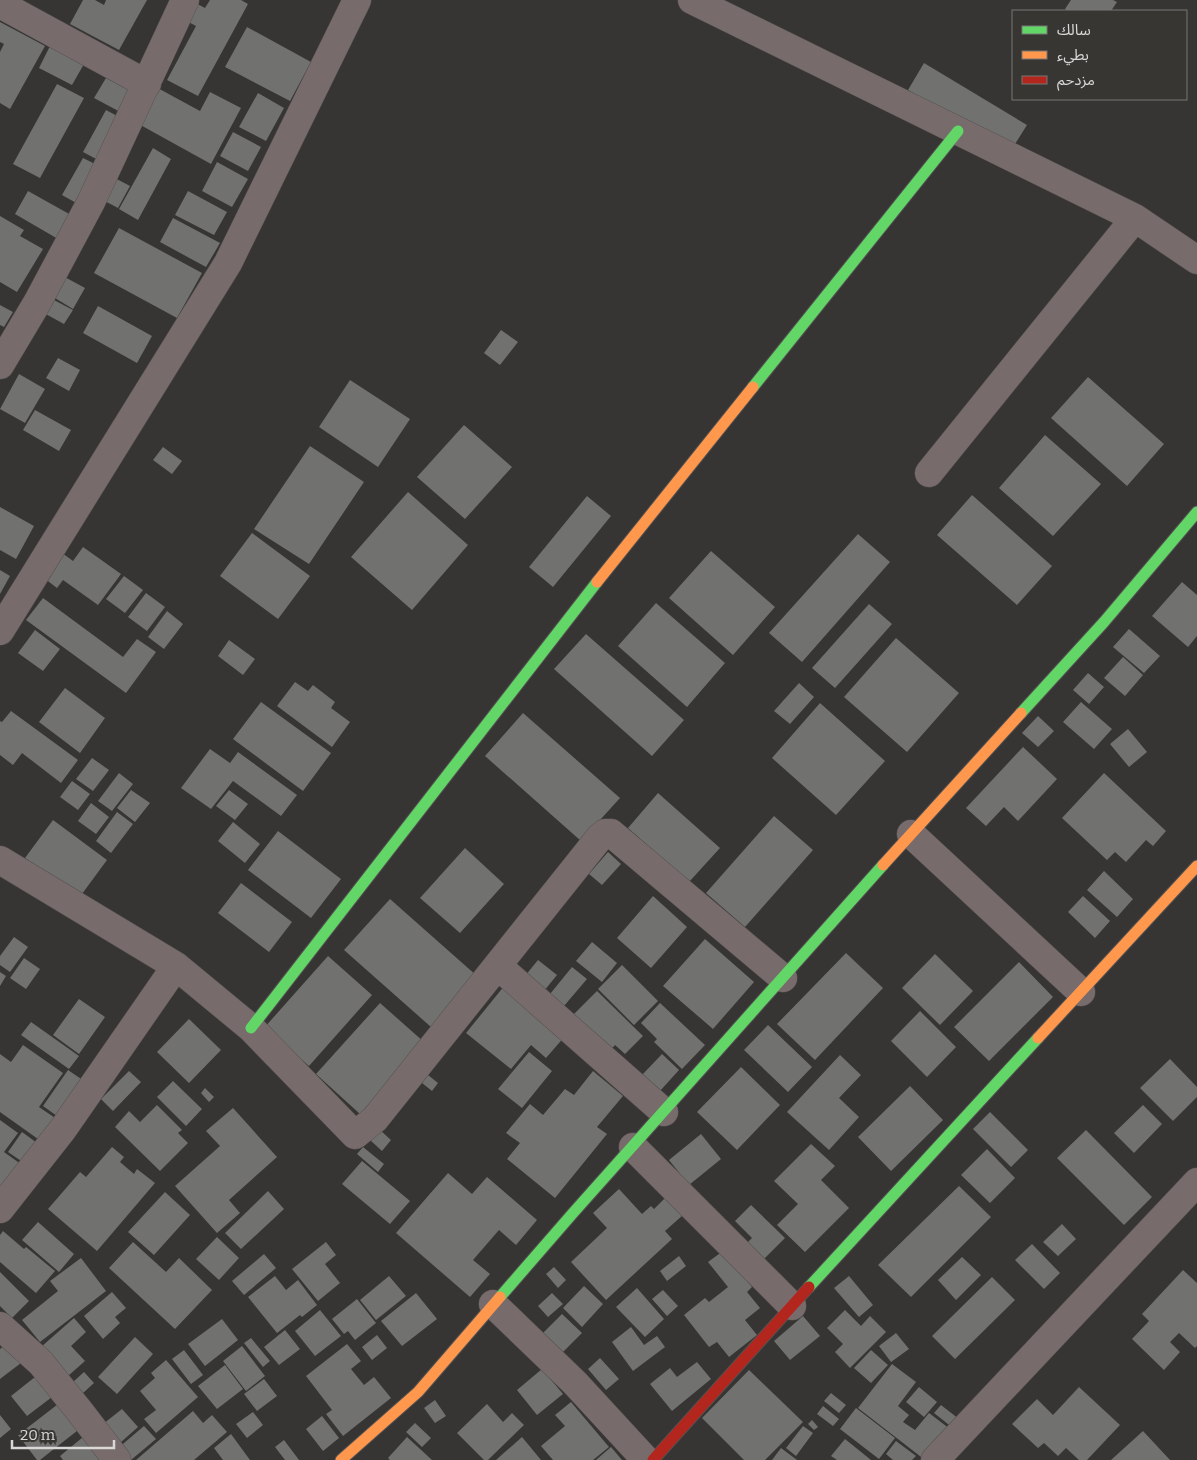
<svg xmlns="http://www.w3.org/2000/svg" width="1197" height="1460" viewBox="0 0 1197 1460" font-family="Bitter,'Noto Sans Arabic',serif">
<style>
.building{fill:#717170}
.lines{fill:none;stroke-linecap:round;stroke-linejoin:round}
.street-casing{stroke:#545251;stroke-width:29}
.fast-casing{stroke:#545251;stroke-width:13}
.slow-casing{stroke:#545251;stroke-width:13}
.jam-casing{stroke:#545251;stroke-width:13}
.street{stroke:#786b6b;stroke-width:28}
.fast{stroke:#63d668;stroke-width:11}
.slow{stroke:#ff974d;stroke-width:11}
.jam{stroke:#b3261e;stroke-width:11}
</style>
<rect width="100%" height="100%" fill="#363534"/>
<path class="building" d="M83 0H95L104 5 106 0H147L119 50 70 24Z
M190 0 205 8 210 0H241L248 4 198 96 167 80 196 26 181 18Z
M1071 0H1113L1117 2 1111 11H1068L1065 9Z
M0 22 45 46 10 109 0 103V52L4 44 0 42Z
M247 27 311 62 290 101 225 67Z
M50 46 84 64 72 85 39 68Z
M924 63 1027 125 1010 152 908 90Z
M106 78 135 93 124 114 94 98Z
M57 84 84 98 40 178 13 164Z
M154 86 200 111 210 92 241 108 211 164 135 122Z
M258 93 284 108 266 141 239 127Z
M106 110 121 118 98 160 83 152Z
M233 132 261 147 248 171 220 156Z
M153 148 171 159 138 220 119 209Z
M83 158 99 166 78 204 62 195Z
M217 162 248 179 232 207 202 191Z
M111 176 130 186 118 208 99 198Z
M28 191 71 215 58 239 15 214Z
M188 191 227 212 214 235 175 215Z
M0 216 24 230 20 236 43 249 17 292 0 282Z
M173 218 220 243 206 267 160 242Z
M119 228 202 273 177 318 94 273Z
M61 275 85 288 73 309 50 295Z
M50 298 73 310 64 324 42 312Z
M0 305 13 312 4 327 0 325Z
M98 306 152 336 137 363 83 333Z
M501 330 518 342 500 365 484 353Z
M58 358 80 370 69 391 46 378Z
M19 374 45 389 25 423 0 409Z
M1088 377 1164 444 1127 486 1051 418Z
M350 380 410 419 378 467 319 427Z
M35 410 71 430 59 451 23 430Z
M464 425 512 467 465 519 417 477Z
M1045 435 1101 484 1053 536 999 488Z
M310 446 364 482 309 564 254 529Z
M163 447 182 461 172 474 153 460Z
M408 492 468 545 412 610 351 557Z
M972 495 1052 566 1017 605 937 535Z
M587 496 611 516 553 587 529 567Z
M0 507 34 526 16 559 0 550Z
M252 533 310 576 278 619 220 576Z
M858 534 890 562 802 662 769 633Z
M83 547 121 574 98 605 63 580 57 588 40 575 58 550 73 561Z
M711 551 775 607 733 655 669 598Z
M0 570 10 576 0 594Z
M124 576 143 590 125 613 106 599Z
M1182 582 1197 595V636L1188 647 1152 616Z
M146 593 165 607 147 631 128 617Z
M43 598 123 657 137 639 156 652 126 693 26 620Z
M656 603 725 663 687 707 618 646Z
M869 604 892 624 835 688 812 668Z
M167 611 183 624 164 649 148 637Z
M1129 629 1160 656 1144 673 1113 647Z
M35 630 60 649 43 671 18 653Z
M586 634 684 720 652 756 554 669Z
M896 638 959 693 907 752 844 697Z
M229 640 255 659 243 675 218 656Z
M1123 657 1143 675 1125 696 1104 678Z
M1088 673 1104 687 1089 704 1073 690Z
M295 682 308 691 313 685 335 702 331 708 350 722 332 747 277 706Z
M799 683 814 697 790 724 774 711Z
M65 688 105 718 80 753 39 722Z
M261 702 331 753 303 791 233 739Z
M1081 702 1112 729 1094 749 1063 722Z
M820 703 885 761 836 815 772 758Z
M11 711 78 760 61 783 22 753 13 765 0 755V721L2 722Z
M523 713 620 798 581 841 485 756Z
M1038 716 1054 731 1038 747 1022 733Z
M1128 729 1147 752 1129 767 1110 744Z
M1023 747 1057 779 1018 821 1004 807 986 826 966 808Z
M210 749 230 763 238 752 297 795 281 816 233 781 211 809 181 788Z
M92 758 109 770 93 791 76 779Z
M119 773 133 784 112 811 98 801Z
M1104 773 1166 831 1153 846 1146 840 1126 862 1115 852 1107 860 1062 818Z
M72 781 90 794 78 810 60 797Z
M131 790 150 803 135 822 117 808Z
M229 790 248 804 235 820 216 806Z
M658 793 720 848 689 882 628 828Z
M91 803 109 817 96 834 78 821Z
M117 812 133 824 111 853 96 841Z
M774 816 813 850 745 927 706 893Z
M53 820 107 860 79 898 25 858Z
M233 822 260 844 245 863 218 841Z
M278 831 341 879 311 918 248 870Z
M465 848 504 884 460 933 420 898Z
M608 852 621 864 602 885 589 874Z
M1104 871 1133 899 1117 917 1087 890Z
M241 883 292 922 269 952 218 913Z
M653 896 687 927 651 968 617 938Z
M1083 896 1110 921 1095 938 1068 912Z
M390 899 477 976 431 1027 344 950Z
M14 937 28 947 10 972 0 965V956Z
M705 939 754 982 713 1029 663 986Z
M592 942 617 963 602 982 576 961Z
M846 953 883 988 815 1060 777 1024Z
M935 954 973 991 940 1025 902 988Z
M328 956 372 995 309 1066 264 1028Z
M24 958 40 969 26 989 10 978Z
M538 960 557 975 544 991 525 976Z
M1019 962 1053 997 989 1061 954 1027Z
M622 965 658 1001 634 1025 598 989Z
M572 967 587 979 564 1006 550 994Z
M0 972 6 976 0 986Z
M505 985 566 1035 546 1058 531 1045 511 1069 466 1033Z
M597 991 643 1036 625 1054 615 1045 609 1052 572 1016Z
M79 999 105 1017 79 1054 53 1035Z
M380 1003 424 1042 360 1114 316 1074Z
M660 1003 705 1045 682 1069 654 1042 657 1039 641 1023Z
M920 1011 956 1047 927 1077 891 1041Z
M189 1019 221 1050 189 1083 157 1052Z
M31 1022 79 1056 69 1069 21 1035Z
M768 1025 812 1067 788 1092 744 1050Z
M23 1045 63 1073 39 1107 61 1122 45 1144 0 1112V1054L11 1062Z
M529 1052 552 1071 522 1108 498 1089Z
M662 1054 679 1070 660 1091 642 1075Z
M840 1055 861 1075 839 1098 859 1117 829 1150 787 1112Z
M1170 1059 1197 1087V1097L1173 1121 1140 1088Z
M741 1067 780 1105 737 1150 697 1112Z
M68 1070 90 1085 64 1121 43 1106Z
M129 1071 141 1082 113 1111 101 1099Z
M593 1071 623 1096 597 1127 607 1134 555 1198 507 1159 520 1143 506 1133 530 1104 543 1115 565 1089 574 1095Z
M428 1075 438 1083 432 1091 422 1083Z
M173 1081 202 1109 186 1126 157 1097Z
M910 1086 943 1120 891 1171 858 1137Z
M205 1088 214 1097 209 1102 201 1093Z
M157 1105 182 1130 178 1133 188 1143 160 1171 115 1127 129 1111 140 1122Z
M1143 1105 1162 1124 1134 1153 1114 1133Z
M233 1108 277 1157 229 1200 240 1213 217 1233 175 1186 220 1146 206 1131Z
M990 1112 1028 1150 1011 1167 973 1129Z
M0 1120 18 1133 4 1152 25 1167 0 1202Z
M380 1130 391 1140 382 1151 370 1140Z
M1086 1130 1152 1197 1124 1225 1057 1158Z
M22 1132 44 1148 30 1167 8 1152Z
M701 1134 721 1159 689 1185 669 1160Z
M811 1144 835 1166 821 1180 849 1208 805 1252 777 1225 798 1204 774 1181Z
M112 1147 124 1157 120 1162 134 1174 137 1169 155 1183 97 1251 48 1209 80 1172 86 1177Z
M363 1147 384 1164 378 1172 357 1154Z
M987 1149 1015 1178 990 1203 961 1175Z
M362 1161 410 1201 390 1224 342 1184Z
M448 1173 472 1194 487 1177 537 1220 516 1245 499 1230 473 1260 490 1274 470 1297 396 1233Z
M959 1186 991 1217 911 1297 878 1265Z
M619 1189 642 1214 651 1206 654 1209 666 1197 683 1215 665 1231 672 1239 606 1300 571 1262 607 1228 593 1213Z
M268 1191 284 1209 241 1249 225 1233Z
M165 1192 190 1215 154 1255 128 1232Z
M751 1205 785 1238 761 1262 744 1246 752 1238 735 1221Z
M38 1222 74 1254 59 1272 22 1240Z
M1062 1224 1076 1239 1058 1256 1043 1242Z
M3 1231 24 1249 26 1247 55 1271 36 1293 0 1262V1235Z
M217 1237 239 1258 219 1280 196 1259Z
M133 1242 166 1272 179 1258 212 1290 175 1329 109 1268Z
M326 1242 336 1255 325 1264 340 1283 318 1301 292 1269Z
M1032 1244 1060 1273 1044 1289 1015 1260Z
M723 1251 752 1287 747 1292 760 1308 745 1320 757 1335 729 1357 717 1342 709 1347 684 1315 705 1298 709 1302 728 1287 708 1262Z
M264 1254 276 1268 244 1295 232 1281Z
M679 1256 686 1266 667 1281 660 1271Z
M962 1257 981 1275 956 1300 938 1280Z
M81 1258 106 1291 40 1342 22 1320 58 1291 50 1281Z
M554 1267 566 1280 558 1288 546 1274Z
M1183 1270 1197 1283V1346L1195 1348 1179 1333 1170 1342 1180 1352 1164 1370 1132 1339 1149 1321 1142 1314Z
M0 1272 29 1301 12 1318 0 1306Z
M275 1276 286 1290 298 1280 317 1305 302 1317 300 1315 277 1333 248 1297Z
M389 1276 406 1296 376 1320 360 1300Z
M849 1276 873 1305 859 1317 834 1288Z
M992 1277 1015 1300 955 1359 932 1336Z
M584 1286 603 1304 582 1327 563 1308Z
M637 1288 664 1319 645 1337 616 1307Z
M663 1290 678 1306 667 1316 652 1299Z
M112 1292 126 1308 115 1317 120 1323 103 1339 84 1316Z
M416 1293 437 1319 402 1346 381 1321Z
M552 1293 563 1304 548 1317 538 1306Z
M357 1299 376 1323 355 1340 348 1331 344 1334 332 1319Z
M320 1310 341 1336 315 1356 295 1331Z
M845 1310 861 1326 870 1316 886 1332 850 1368 835 1352 843 1344 827 1328Z
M562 1314 582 1333 562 1353 542 1334Z
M803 1316 820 1336 790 1360 774 1341Z
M74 1318 86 1332 71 1346 85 1361 68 1376 41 1347Z
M222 1319 238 1340 205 1366 188 1344Z
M631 1327 644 1345 657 1336 665 1347 633 1371 612 1342Z
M285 1330 300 1349 279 1365 264 1347Z
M896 1333 909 1349 891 1362 879 1346Z
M377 1335 387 1348 372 1360 362 1347Z
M135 1337 153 1354 117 1394 98 1377Z
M251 1338 270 1361 263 1367 244 1343Z
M6 1344 21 1363 0 1379V1349Z
M347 1344 361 1361 351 1369 364 1385 374 1377 391 1398 343 1436 326 1414 332 1410 306 1376Z
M242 1346 265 1376 246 1391 223 1361Z
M184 1350 203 1375 191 1384 172 1359Z
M871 1350 888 1365 871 1383 854 1368Z
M600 1358 619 1379 606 1390 588 1369Z
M166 1360 198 1397 156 1433 144 1419 156 1410 140 1391 155 1378 151 1373Z
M697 1362 711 1379 672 1411 650 1384 670 1368 677 1377Z
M892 1364 916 1382 898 1406 909 1415 903 1422 915 1430 929 1413 950 1429 925 1460 858 1408Z
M225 1365 243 1389 217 1409 198 1386Z
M542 1369 563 1394 537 1415 517 1390Z
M749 1370 803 1422 765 1460H744L702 1418Z
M84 1372 94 1383 83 1393 73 1382Z
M40 1373 56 1394 27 1416 11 1396Z
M264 1379 277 1396 257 1411 244 1394Z
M919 1387 937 1402 924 1417 906 1402Z
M1079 1387 1120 1425 1087 1460H1079L1066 1448 1058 1456 1044 1443 1038 1448 1012 1424 1037 1399 1053 1415Z
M831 1393 846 1405 839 1413 824 1401Z
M435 1400 446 1416 435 1423 424 1408Z
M62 1401 82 1427 40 1460H37L18 1435Z
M571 1402 609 1447 593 1460H553L541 1446 565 1426 555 1415Z
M487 1404 503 1422 512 1413 524 1425 488 1460H484L457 1433Z
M941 1405 959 1419 953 1428 934 1413Z
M823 1406 839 1419 833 1426 817 1414Z
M856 1408 895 1438 879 1459 840 1429Z
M122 1409 138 1427 120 1443 103 1424Z
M193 1411 203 1423 212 1415 227 1432 194 1460H136Z
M253 1412 263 1425 247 1438 236 1424Z
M0 1415 11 1429 0 1438Z
M322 1416 339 1438 323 1451 306 1429Z
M812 1420 818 1427 814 1430 808 1424Z
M415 1423 431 1438 422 1447 406 1432Z
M144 1426 156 1439 131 1460H127L117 1449Z
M803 1426 813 1433 796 1456 786 1448Z
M1143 1431 1170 1460H1111Z
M231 1434 250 1460H223L214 1448Z
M83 1437 101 1460H63L60 1456Z
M407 1437 432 1460H390L388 1458Z
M522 1437 541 1460H496Z
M845 1439 871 1460H837L831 1456Z
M284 1440 299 1460H285L275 1447Z
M896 1441 916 1456 912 1460H893L886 1454Z
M611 1447 622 1460H596Z
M781 1448 797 1460H772Z"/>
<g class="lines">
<g class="street-casing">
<path id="street" d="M692 0 1135 218 1197 260
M0 4 147 84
M0 365 37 303 91 202 185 0
M929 473 1135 218
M0 631 228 263 357 0
M911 834 1081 992
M0 860 176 966 251 1028 355 1135 375 1119 600 837 605 833H611L783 978
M498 966 664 1112
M633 1147 792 1306
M0 1209 63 1129 176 966
M493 1304 575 1383 646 1460
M0 1326 41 1363 81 1413 117 1460
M935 1460 1197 1182"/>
</g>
<g class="fast-casing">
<path id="fast" d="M753 387 958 131
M1021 713 1104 622 1197 512
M251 1028 597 582
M809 1287 1038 1038
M500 1297 573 1213 883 865"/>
</g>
<g class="slow-casing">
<path id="slow" d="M597 582 753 387
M883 865 1021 713
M1038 1038 1197 866
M341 1460 418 1392 500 1297"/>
</g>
<g class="jam-casing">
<path id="jam" d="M653 1460 809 1287"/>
</g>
<use href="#street" class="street"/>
<use href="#fast" class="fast"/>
<use href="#slow" class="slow"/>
<use href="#jam" class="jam"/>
</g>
<rect x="1012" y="10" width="175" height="90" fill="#373633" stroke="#787775"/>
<rect x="1022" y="26" width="25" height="8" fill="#63d668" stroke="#787775"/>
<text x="1057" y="35" font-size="15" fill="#dad8d7">سالك</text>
<rect x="1022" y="51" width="25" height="8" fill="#ff974d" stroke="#787775"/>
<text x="1057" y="60" font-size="15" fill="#dad8d7">بطيء</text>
<rect x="1022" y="76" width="25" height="8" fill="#b3261e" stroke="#787775"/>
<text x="1057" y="85" font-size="15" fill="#dad8d7">مزدحم</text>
<path d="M12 1440v8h102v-8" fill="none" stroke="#dad8d7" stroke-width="2.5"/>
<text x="20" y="1440" font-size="15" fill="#dad8d7" stroke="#373633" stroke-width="4" paint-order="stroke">20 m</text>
</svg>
